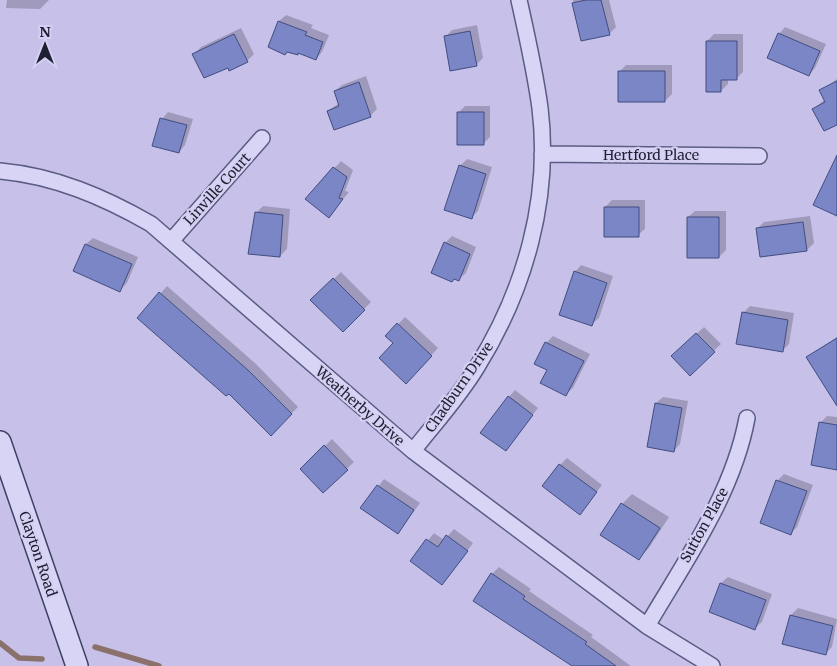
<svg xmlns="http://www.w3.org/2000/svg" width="837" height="666" viewBox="0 0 837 666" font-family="Merriweather,serif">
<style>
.shadow{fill:#0003}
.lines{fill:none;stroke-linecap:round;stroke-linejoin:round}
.stream{stroke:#8a716c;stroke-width:5.5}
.building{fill:#7a86c6;stroke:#424d80}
.street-casing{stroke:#5a5c83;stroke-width:18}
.secondary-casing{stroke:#3d4064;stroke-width:24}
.street{stroke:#d8d4f6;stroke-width:15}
.secondary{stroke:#d8d4f6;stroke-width:21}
.labels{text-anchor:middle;stroke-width:4.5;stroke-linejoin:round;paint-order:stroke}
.street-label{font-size:14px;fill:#1d1f33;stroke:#d5d0f2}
</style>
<rect width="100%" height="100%" fill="#c7c1ea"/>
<path class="shadow" d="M7 0H49L40 9 6 8Z
M573 0H609L616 27 609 34 582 40Z
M286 15 313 25 311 28 329 35 322 52 316 59 299 52 297 54 279 21Z
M477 25 483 58 476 65 445 37 452 30Z
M785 27 826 44 815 68 809 75 779 34Z
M241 28 254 54 247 61 194 54 201 47Z
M714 34H743V72L736 79H728V84L721 91 707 41Z
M626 65H672V94L665 101 619 72Z
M366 76 377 109 370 116 328 111 339 103 335 91 342 85Z
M837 79V123L814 109 825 99 821 91Z
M465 106H490V137L483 144 458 113Z
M168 112 193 119 185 145 179 152 162 119Z
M467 159 492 167 478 211 471 218 460 166Z
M341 161 353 170 345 191 349 192 329 216 306 199Z
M612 200H645V229L638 235 605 207Z
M263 206 290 209 287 249 280 256 257 212Z
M695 211H726V250L719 257 688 217Z
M810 216 814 243 807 250 757 229 764 222Z
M452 236 476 247 466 273 459 279 445 243Z
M93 238 138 257 127 283 120 290 75 270 86 244Z
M581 265 613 276 599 318 592 324 575 272Z
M341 272 371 302 343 331 312 300Z
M167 286 256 364 298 407 271 434 229 392 139 318Z
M750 306 794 313 789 344 782 351 743 313Z
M405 317 438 348 413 375 395 343 387 336Z
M704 327 721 344 690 374 673 356Z
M553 336 590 354 573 388 566 394 548 369 536 363 546 343Z
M837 337V391L808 357Z
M515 390 538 408 505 450 509 397Z
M663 397 688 401 680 444 674 451 656 403Z
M827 416 837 417V469L820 423Z
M332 439 354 462 323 492 301 469Z
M567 458 602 485 586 506 560 465Z
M784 474 813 485 797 527 791 533 777 481Z
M384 479 420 503 398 533 362 508Z
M632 494 669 517 649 548 639 558 622 504Z
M454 529 473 543 449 576 412 560 434 533 444 540Z
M499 567 531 589 529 591 593 635 591 637 631 666H574L492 574Z
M728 577 772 594 762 622 755 628 721 583Z
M798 608 837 619 832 647 825 654 784 644 791 615Z"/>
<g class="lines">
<path class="stream" d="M0 643 19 658 42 659
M95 647 159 666"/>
</g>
<path class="building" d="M586 0H601L610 35 581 41 572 3Z
M278 21 307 32 305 35 323 42 316 60 298 53V55L287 52 285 55 268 47Z
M470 31 477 66 450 71 444 36Z
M778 33 820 51 809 76 767 58Z
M234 34 248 62 229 71 228 68 204 78 192 54Z
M706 41H737V80H721V92H706Z
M618 71H665V102H618Z
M837 81V125L824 131 812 109 825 102 819 90Z
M359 82 371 117 334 130 327 111 339 106 334 91Z
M457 112H484V145H457Z
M160 118 187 125 179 153 152 146Z
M837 155V216L813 205Z
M459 165 486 174 472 219 444 210Z
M333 167 347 177 339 198 343 199 329 218 305 199Z
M604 207H639V237H604Z
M255 212 283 215 280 257 248 254Z
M687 217H719V258H687Z
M803 222 807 251 760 257 756 228Z
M444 242 470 254 459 281 454 279 452 282 431 273Z
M85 244 132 264 120 292 73 271Z
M574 271 607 283 592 326 559 315Z
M333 278 365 310 343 332 310 300Z
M159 292 249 371 292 414 271 436 229 394 226 396 137 318Z
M742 312 788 320 783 352 736 344Z
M397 323 432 356 406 384 379 358 393 343 385 336Z
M696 333 715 352 690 376 671 356Z
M837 338V406L806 357Z
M545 342 584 361 566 396 540 383 547 370 534 364Z
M508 396 533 415 506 451 480 433Z
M655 403 682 408 674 452 647 447Z
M819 422 837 425V470L811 465Z
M324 445 348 470 323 493 300 469Z
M559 464 597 492 580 515 542 486Z
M776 480 807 491 791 535 760 523Z
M377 485 414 510 398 534 360 508Z
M621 503 660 528 639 560 600 535Z
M446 535 468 551 442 585 410 561 426 539 438 547Z
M491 573 525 596 523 599 587 642 585 644 616 666H572L473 601Z
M720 583 766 600 755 630 709 612Z
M790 615 833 626 826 655 782 644Z"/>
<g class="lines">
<g class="street-casing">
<path id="street" d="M542 154 759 156
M0 171C55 176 104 197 151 224L413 451 647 626 712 666
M172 240 262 138
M413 451C434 424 459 397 477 367 525 290 551 198 540 108 535 71 527 36 519 0
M647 626C685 561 733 494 747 418"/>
</g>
<g class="secondary-casing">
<path id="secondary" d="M0 442 77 666"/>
</g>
<use href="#street" class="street"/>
<use href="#secondary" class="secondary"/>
</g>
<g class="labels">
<g class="street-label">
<text x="651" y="160">Hertford Place</text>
<text transform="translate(217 189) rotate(-48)" y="5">Linville Court</text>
<text transform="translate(459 387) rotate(-55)" y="5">Chadburn Drive</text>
<text transform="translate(360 406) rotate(41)" y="5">Weatherby Drive</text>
<text transform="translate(704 525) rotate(-61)" y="5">Sutton Place</text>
<text transform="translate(38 554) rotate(71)" y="5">Clayton Road</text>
</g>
</g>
<g transform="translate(45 45)" stroke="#d5d0f2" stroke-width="4" paint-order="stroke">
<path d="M0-4L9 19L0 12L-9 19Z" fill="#1d1f33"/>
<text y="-8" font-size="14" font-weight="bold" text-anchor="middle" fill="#1d1f33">N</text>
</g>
</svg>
